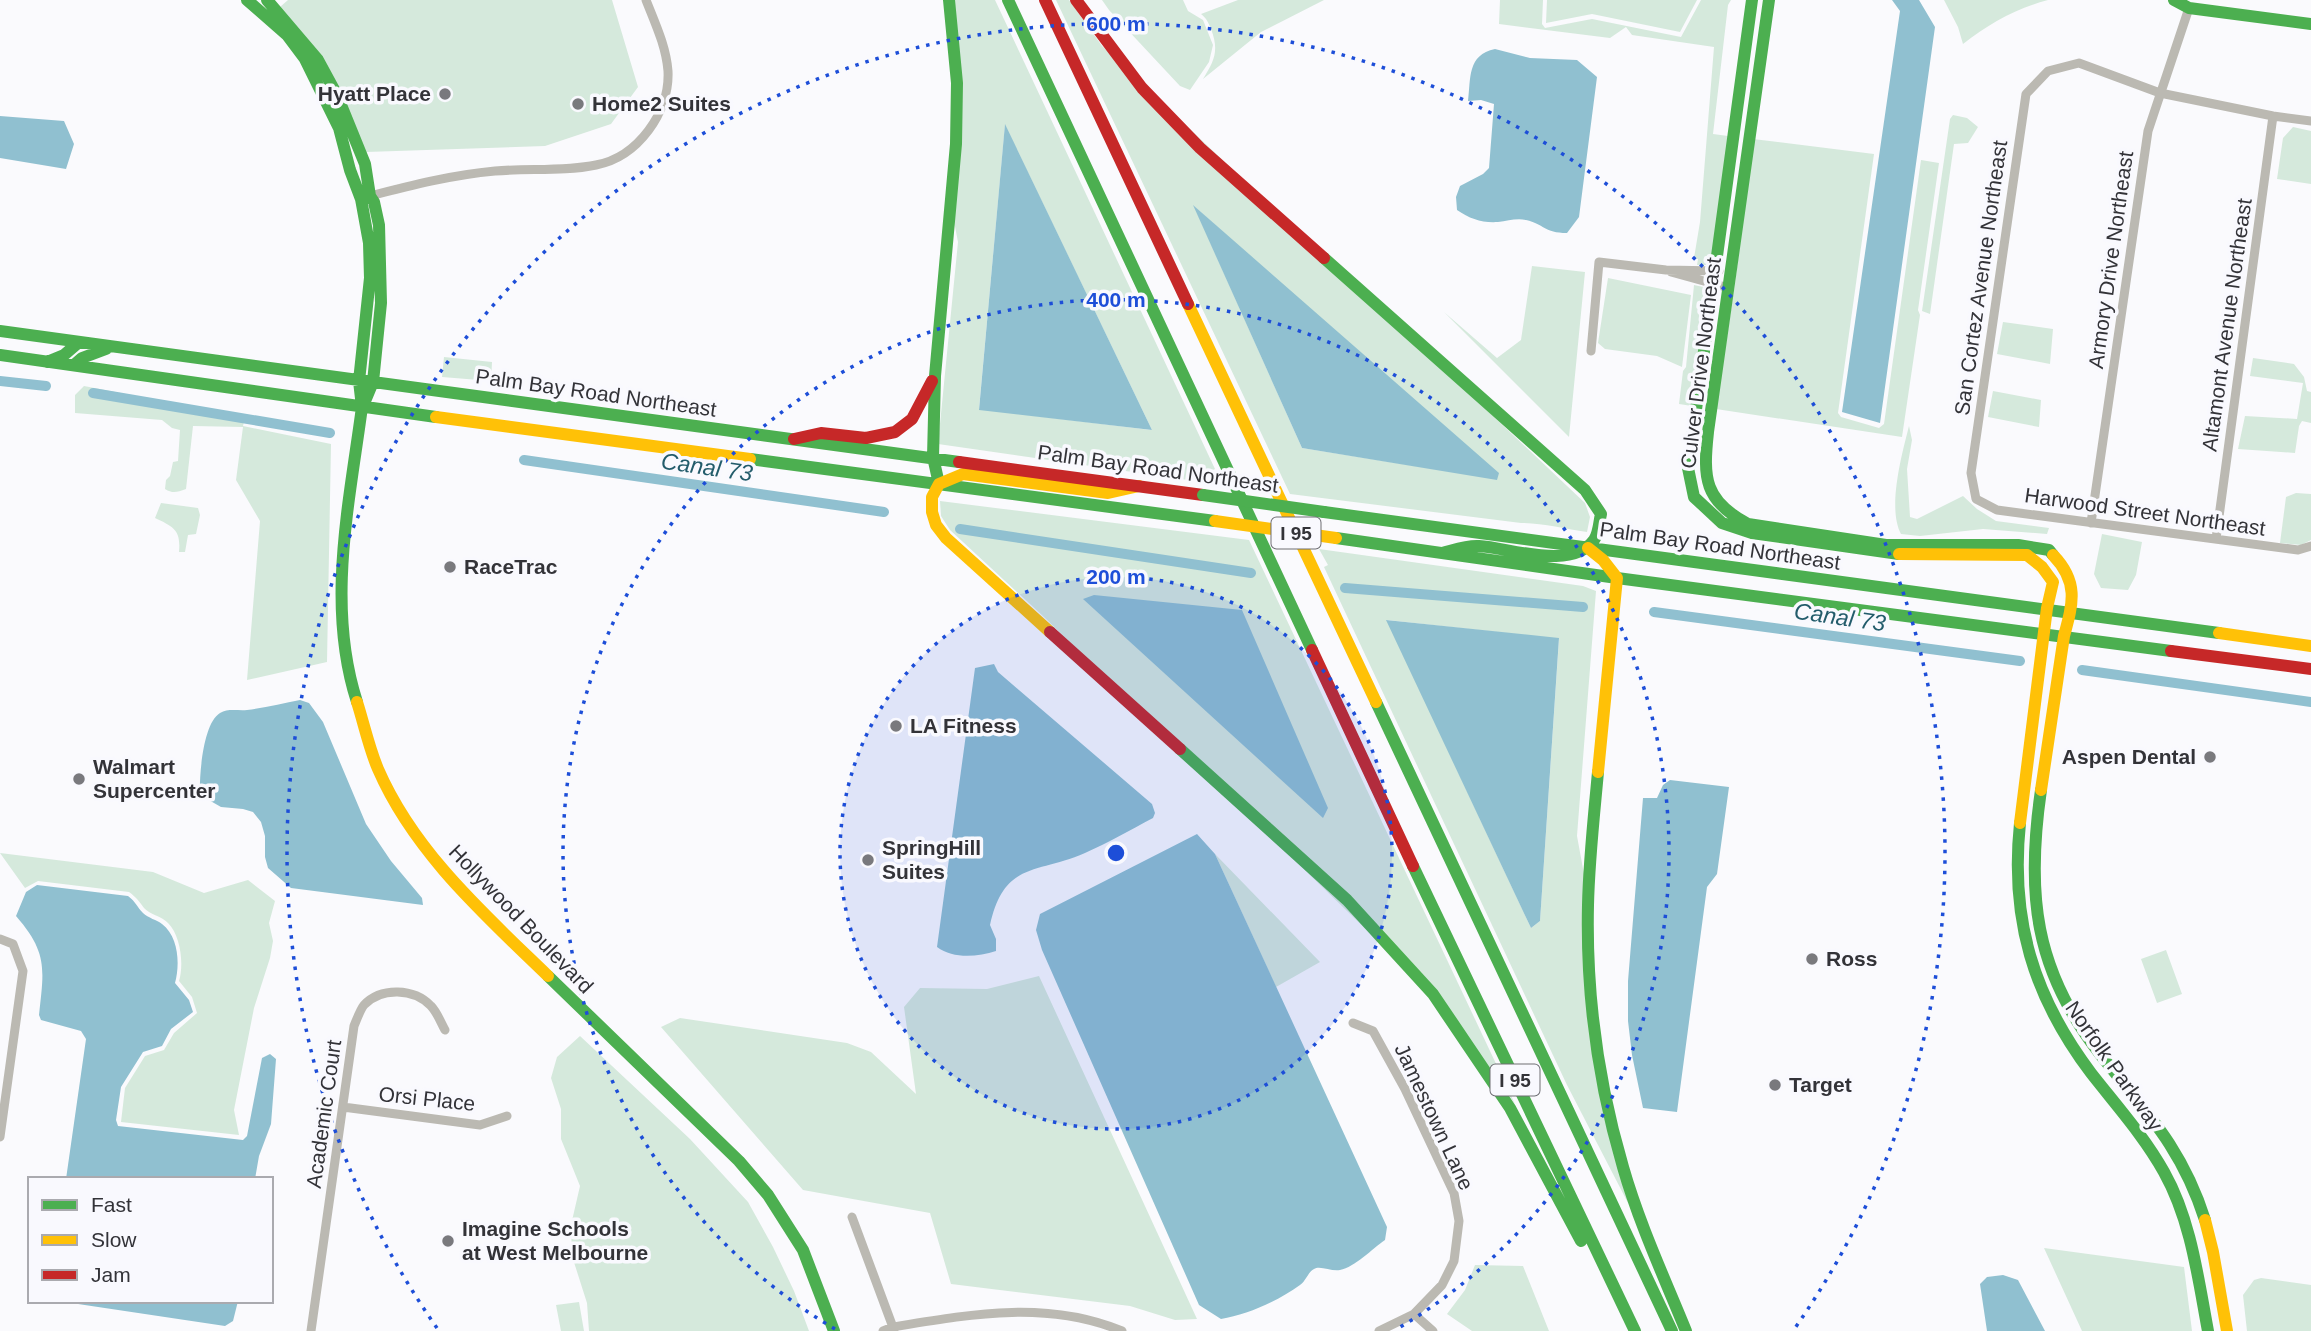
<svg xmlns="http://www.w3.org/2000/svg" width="2311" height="1331" viewBox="0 0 2311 1331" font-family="Arial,sans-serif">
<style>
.green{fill:#d5e9dc;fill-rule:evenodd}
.water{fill:#90c0d0}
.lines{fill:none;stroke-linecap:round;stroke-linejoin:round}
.canal{stroke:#90c0d0;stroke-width:10}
.street{stroke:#bbb9b2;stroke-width:9}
.fast{stroke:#4caf50;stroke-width:12}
.slow{stroke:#ffc107;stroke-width:12}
.jam{stroke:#c62828;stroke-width:12}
.fast-bridge{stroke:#4caf50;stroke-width:12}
.slow-bridge{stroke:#ffc107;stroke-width:12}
.ring{fill:none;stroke:#1d4ed8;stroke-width:3.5;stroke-dasharray:3.5 7}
.poi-dot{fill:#79797d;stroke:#f9f9fe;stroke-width:2.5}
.labels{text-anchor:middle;stroke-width:7;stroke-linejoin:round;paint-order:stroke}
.shield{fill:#f9f9fe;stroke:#6e6e73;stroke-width:2}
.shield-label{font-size:19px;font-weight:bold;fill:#333338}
.poi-label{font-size:21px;font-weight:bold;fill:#333338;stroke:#f9f9fe;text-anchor:start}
.street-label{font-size:21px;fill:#333338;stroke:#f9f9fe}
.water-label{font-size:23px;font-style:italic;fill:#235c6b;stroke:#f9f9fe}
.centre{fill:#1d4ed8;stroke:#f9f9fe;stroke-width:3.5}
.ring-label{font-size:21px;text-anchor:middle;font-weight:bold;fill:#1d4ed8;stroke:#f9f9fe;stroke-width:7;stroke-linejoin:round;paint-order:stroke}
</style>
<rect width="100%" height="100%" fill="#fafafd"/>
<path class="green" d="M288 0H612L638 87 611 124 545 146 366 152 280 7Z
M952 0H995L1215 469 1210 472 1216 484 938 444 958 242 953 216ZM1005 125 1152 430H1151L979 409Z
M1056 0H1069L1102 46 1585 503 1590 517 1587 532C1565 529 1542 523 1521 523L1290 494ZM1194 206 1497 479 1302 448Z
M1102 0H1183L1188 11 1203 20 1213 45 1209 62 1190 90 1180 86 1109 10Z
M1238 0H1324L1261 32 1203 79C1215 60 1219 50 1211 29 1208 22 1207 19 1201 14Z
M1500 0H1543L1542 24 1545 28 1592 19 1681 37 1701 0H1731L1728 5 1713 134 1728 136 1712 265H1697L1698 259 1694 258 1700 222 1714 47 1632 35 1626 27 1610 38 1499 24Z
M1547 0H1697L1680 32 1592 14 1546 23Z
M1944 0H2048C2015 9 1990 23 1963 44L1958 27Z
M1953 115 1967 118 1978 127 1968 143 1954 144 1930 314 1922 311 1950 119Z
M2293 127 2311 131V184L2277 179 2283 138Z
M1753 139 1874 154 1838 413 1841 417 1879 428 1884 424 1921 160 1939 163 1918 310 1920 315 1902 437 1716 409 1735 284Z
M1532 266 1585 272 1569 437 1444 312 1497 358 1521 340Z
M1608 278 1691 295 1682 367 1657 356 1605 349 1598 343Z
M1694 285 1708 288 1692 406 1679 404 1683 371 1686 367Z
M2003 322 2053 329 2050 364 1997 354Z
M444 357 492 362 491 381 442 377Z
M2253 358 2294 364 2304 377 2307 391 2311 392V423L2302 421 2299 426 2295 453 2238 449 2245 416 2297 419 2303 383 2250 376Z
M84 386 245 417 243 426 331 444 327 662 247 680 260 521 236 480 243 427 193 426 186 489C177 492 173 494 165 489L166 480 170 476 173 462 178 461 180 430 172 428 162 420 75 413V395Z
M1993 391 2041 400 2039 427 1988 417Z
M1909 426 1912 440 1907 469 1910 517 1917 519 1963 496 1977 509 1996 521 2049 528 2047 534 1983 529 1920 536 1901 534C1887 508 1902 454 1909 426Z
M2296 493 2311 494V540L2301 545 2280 543 2286 497Z
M940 501 1249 540 1515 1104 1448 1009 1044 617 950 530 941 516Z
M161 503 198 508 200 515 196 534 188 535 185 552H179C181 530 174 527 155 518Z
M2102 534 2142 542 2136 575 2128 590 2101 588 2094 574Z
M1319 549 1583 586 1596 591 1577 836 1584 874 1583 950 1628 1203 1567 1085 1324 567 1328 565ZM1387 620 1559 639 1540 921 1531 928Z
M0 853 153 872 204 893 248 880 275 901 269 923 273 941 270 958 254 1008 234 1110 239 1135 121 1122 125 1088 145 1056 164 1050 174 1033 197 1013 192 997 179 981C184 965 181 936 168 923 162 916 150 915 144 908 139 901 136 897 129 892L38 881 25 888Z
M1215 854 1320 962 1276 987Z
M2166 950 2182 994 2157 1003 2141 959Z
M1039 976 1197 1319 1175 1320 1130 1306 951 1284 930 1213 803 1190 661 1027 680 1018 847 1043 871 1052 916 1094 904 1007 920 988 987 989Z
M580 1036 690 1139 748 1202 773 1247 794 1291 809 1331H589L587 1303 572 1256 571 1225 580 1186 561 1139V1109L551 1078 557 1057Z
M2044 1248 2184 1267 2192 1331H2082Z
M1475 1265 1523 1266 1549 1331H1472L1447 1314 1465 1290Z
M2261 1278 2311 1285V1331H2247L2243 1295 2254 1280Z
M579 1302 584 1331H561L556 1305Z"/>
<path class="water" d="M1892 0H1919L1935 27 1880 423 1842 412 1900 11Z
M1495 49 1530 58 1577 60 1597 77 1579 217 1567 233C1544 233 1544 224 1526 220 1516 218 1508 221 1498 222 1482 223 1470 219 1457 210L1456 197 1460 186 1483 174 1489 168 1494 104 1481 100 1468 101C1471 78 1467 55 1495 49Z
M0 116 64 121 74 144 66 169 0 158Z
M1005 124 1152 430 979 410Z
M1193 205 1499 473 1497 480 1302 448Z
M1094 595 1242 610 1328 808 1323 818 1083 599Z
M1386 620 1559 638 1540 921 1531 928Z
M994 664 998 672 1152 804 1155 813 1153 818C1130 830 1108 843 1085 853 1037 874 1004 861 990 925L996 939V951C977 957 953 959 937 947L975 668Z
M300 700 309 703 323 722 366 824 391 861 422 898 423 905 291 888 268 868 265 857V836L261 822 253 812 243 809 221 807 200 795C199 776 203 723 220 713 228 708 238 711 247 710 265 708 283 703 300 700Z
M1670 780 1729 787 1717 874 1707 887 1677 1112 1643 1108 1632 1055 1628 1021V981L1643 798H1657L1663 785Z
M1197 834 1215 854 1387 1227 1385 1240C1372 1249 1355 1267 1340 1270 1332 1272 1320 1265 1314 1269 1308 1272 1306 1281 1300 1285 1278 1301 1247 1315 1221 1319L1199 1305 1042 950 1036 930 1040 914Z
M37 885 128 896C136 902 137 907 143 913 148 918 157 920 162 924 179 937 180 965 175 983L189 1000 193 1012 171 1029 162 1046 143 1052 121 1087 116 1120 118 1126 243 1140 247 1136 262 1058 270 1054 276 1059 271 1124 259 1156 255 1179H66L86 1039 81 1031 41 1020 39 1015C44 969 48 953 16 916L26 892Z
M2003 1275 2018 1280 2045 1331H1987L1980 1284 1987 1277Z
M58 1301H238L233 1321 225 1326Z"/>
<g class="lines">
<path class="canal" d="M0 381 46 386
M93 393 330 433
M524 460 884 512
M960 529 1251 573
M1345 588 1583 607
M1654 612 2020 661
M2082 670 2311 702"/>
<path class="street" d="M2311 121 2273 116 2160 93 2079 63 2048 71 2026 94 1971 473 1976 499 1997 510 2298 550 2311 546
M370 196C412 185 452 175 495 171 529 168 563 172 596 165 638 157 670 112 668 71 666 46 655 23 646 0
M1671 272 1729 288
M1591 351 1599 262 1666 270 1719 271
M2091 523 2148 131 2189 8
M2216 539 2273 116
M0 939 13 944 23 971 0 1137
M1353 1023 1373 1031 1405 1089 1454 1193 1459 1221 1454 1261 1442 1285 1414 1314 1379 1331
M343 1107 480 1125 507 1116
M852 1217 894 1330
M1414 1314 1433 1331
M311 1331 354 1026C357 1019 360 1010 364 1005 381 987 414 988 431 1006 437 1012 441 1023 445 1030
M883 1331 893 1327C971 1314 1047 1300 1122 1331"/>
<path class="fast" d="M247 0 287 35 305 59 339 128 350 170 361 199 369 243 370 278 359 381 362 407C349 505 326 606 357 702
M267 0 318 60 337 95 365 164 370 196 374 202 379 225 381 303 373 382 363 406
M1008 0 1312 650
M1752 0 1688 468 1694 497 1722 523 1752 533 1899 554
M1769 0 1708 432C1703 478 1704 501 1748 524L1886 545H2018L2049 550 2053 555
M2174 0 2189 8 2311 24
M1324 258 1585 490 1601 514C1599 522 1599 533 1594 540 1571 571 1511 548 1479 546 1467 545 1454 550 1442 553
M0 331 959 462
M0 355 436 417
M47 362 64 355 78 343
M74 365 82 358 106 349
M750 459 1215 521
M939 484 933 457 935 376 956 144 957 83 949 0
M1324 512 2219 633
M1336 538 1617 578 2171 651
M1376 702 1672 1331
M1180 749 1347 900 1433 994 1510 1108 1581 1241
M1598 772C1594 816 1589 860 1588 905 1586 993 1598 1082 1623 1167 1639 1223 1664 1277 1686 1331
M2041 790C2026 893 2034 970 2100 1054 2145 1111 2182 1147 2205 1220
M2020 823C2010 919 2033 996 2091 1073 2116 1105 2144 1136 2164 1172 2191 1220 2198 1278 2208 1331
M1413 866 1635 1331
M548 976 739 1161 768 1195 803 1250 834 1331"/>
<path class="slow" d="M1188 304 1376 702
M436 417 750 459
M1588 548 1603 560 1617 578 1598 772
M1899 554 2027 555 2042 567 2053 582 2047 608 2020 823
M1050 632 946 538 936 525 932 512V497L939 484 963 474 1108 493 1139 486
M2219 633 2311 646
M357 702C364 724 369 748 378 769 414 852 484 914 548 976
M2041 790 2064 636C2073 603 2079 582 2053 555
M2205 1220 2213 1252 2227 1331"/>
<path class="jam" d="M1045 0 1188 304
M1076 0 1142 88 1200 148 1324 258
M794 439 821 433 866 438 895 432 912 419 932 381
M959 462 1203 495
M1050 632 1180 749
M1312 650 1413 866
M2171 651 2311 669"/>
<path class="fast-bridge" d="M1203 495 1324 512"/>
<path class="slow-bridge" d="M1215 521 1336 538"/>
</g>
<circle cx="1116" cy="853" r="276" fill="#1d4ed8" fill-opacity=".12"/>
<g class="ring">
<circle cx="1116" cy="853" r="276"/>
<path d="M835 1329A553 553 0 1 1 1397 1329"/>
<path d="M437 1328A829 829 0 1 1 1795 1328"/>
</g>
<g class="poi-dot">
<circle cx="445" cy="94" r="7"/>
<circle cx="578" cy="104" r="7"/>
<circle cx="450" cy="567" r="7"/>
<circle cx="896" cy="726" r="7"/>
<circle cx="2210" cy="757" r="7"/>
<circle cx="79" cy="779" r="7"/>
<circle cx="868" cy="860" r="7"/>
<circle cx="1812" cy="959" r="7"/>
<circle cx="1775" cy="1085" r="7"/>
<circle cx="448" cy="1241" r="7"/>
</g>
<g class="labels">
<g class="shield">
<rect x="1271.5" y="517.5" width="49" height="31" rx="5"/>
<rect x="1490.5" y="1064.5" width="49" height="31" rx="5"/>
</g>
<g class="shield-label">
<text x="1296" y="540">I 95</text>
<text x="1515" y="1087">I 95</text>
</g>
<g class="poi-label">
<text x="431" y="101" text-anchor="end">Hyatt Place</text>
<text x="592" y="111">Home2 Suites</text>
<text x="464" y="574">RaceTrac</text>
<text x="910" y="733">LA Fitness</text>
<text x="2196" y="764" text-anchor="end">Aspen Dental</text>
<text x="93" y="774">Walmart<tspan x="93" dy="24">Supercenter</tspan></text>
<text x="882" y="855">SpringHill<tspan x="882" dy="24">Suites</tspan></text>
<text x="1826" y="966">Ross</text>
<text x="1789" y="1092">Target</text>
<text x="462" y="1236">Imagine Schools<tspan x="462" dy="24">at West Melbourne</tspan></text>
</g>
<g class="street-label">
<text transform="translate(2111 260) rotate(-82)" y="7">Armory Drive Northeast</text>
<text transform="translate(1981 278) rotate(-82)" y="7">San Cortez Avenue Northeast</text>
<text transform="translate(2227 325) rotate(-82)" y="7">Altamont Avenue Northeast</text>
<text transform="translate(1701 363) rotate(-83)" y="7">Culver Drive Northeast</text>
<text transform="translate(596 393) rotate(8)" y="7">Palm Bay Road Northeast</text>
<text transform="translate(1158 469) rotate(8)" y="7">Palm Bay Road Northeast</text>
<text transform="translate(2145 512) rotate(8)" y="7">Harwood Street Northeast</text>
<text transform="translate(1720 546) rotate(8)" y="7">Palm Bay Road Northeast</text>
<text transform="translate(521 919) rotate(46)" y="7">Hollywood Boulevard</text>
<text transform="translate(2114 1066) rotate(55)" y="7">Norfolk Parkway</text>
<text transform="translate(427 1099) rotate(6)" y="7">Orsi Place</text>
<text transform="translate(324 1114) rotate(-82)" y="7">Academic Court</text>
<text transform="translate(1434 1117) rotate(65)" y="7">Jamestown Lane</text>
</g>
<g class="water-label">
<text transform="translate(707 467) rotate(8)" y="8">Canal 73</text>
<text transform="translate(1840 617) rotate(8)" y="8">Canal 73</text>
</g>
</g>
<circle cx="1116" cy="853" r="10" class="centre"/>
<g class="ring-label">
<text x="1116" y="31">600 m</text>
<text x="1116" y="307">400 m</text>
<text x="1116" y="584">200 m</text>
</g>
<rect x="28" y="1177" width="245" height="126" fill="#f9f9fe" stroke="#aaaaaf" stroke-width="2"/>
<rect x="42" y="1200" width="35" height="10" fill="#4caf50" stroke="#aaaaaf" stroke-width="2"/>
<text x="91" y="1212" font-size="21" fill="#333338">Fast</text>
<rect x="42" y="1235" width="35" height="10" fill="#ffc107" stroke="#aaaaaf" stroke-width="2"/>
<text x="91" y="1247" font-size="21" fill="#333338">Slow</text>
<rect x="42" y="1270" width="35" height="10" fill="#c62828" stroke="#aaaaaf" stroke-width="2"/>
<text x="91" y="1282" font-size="21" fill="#333338">Jam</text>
</svg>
